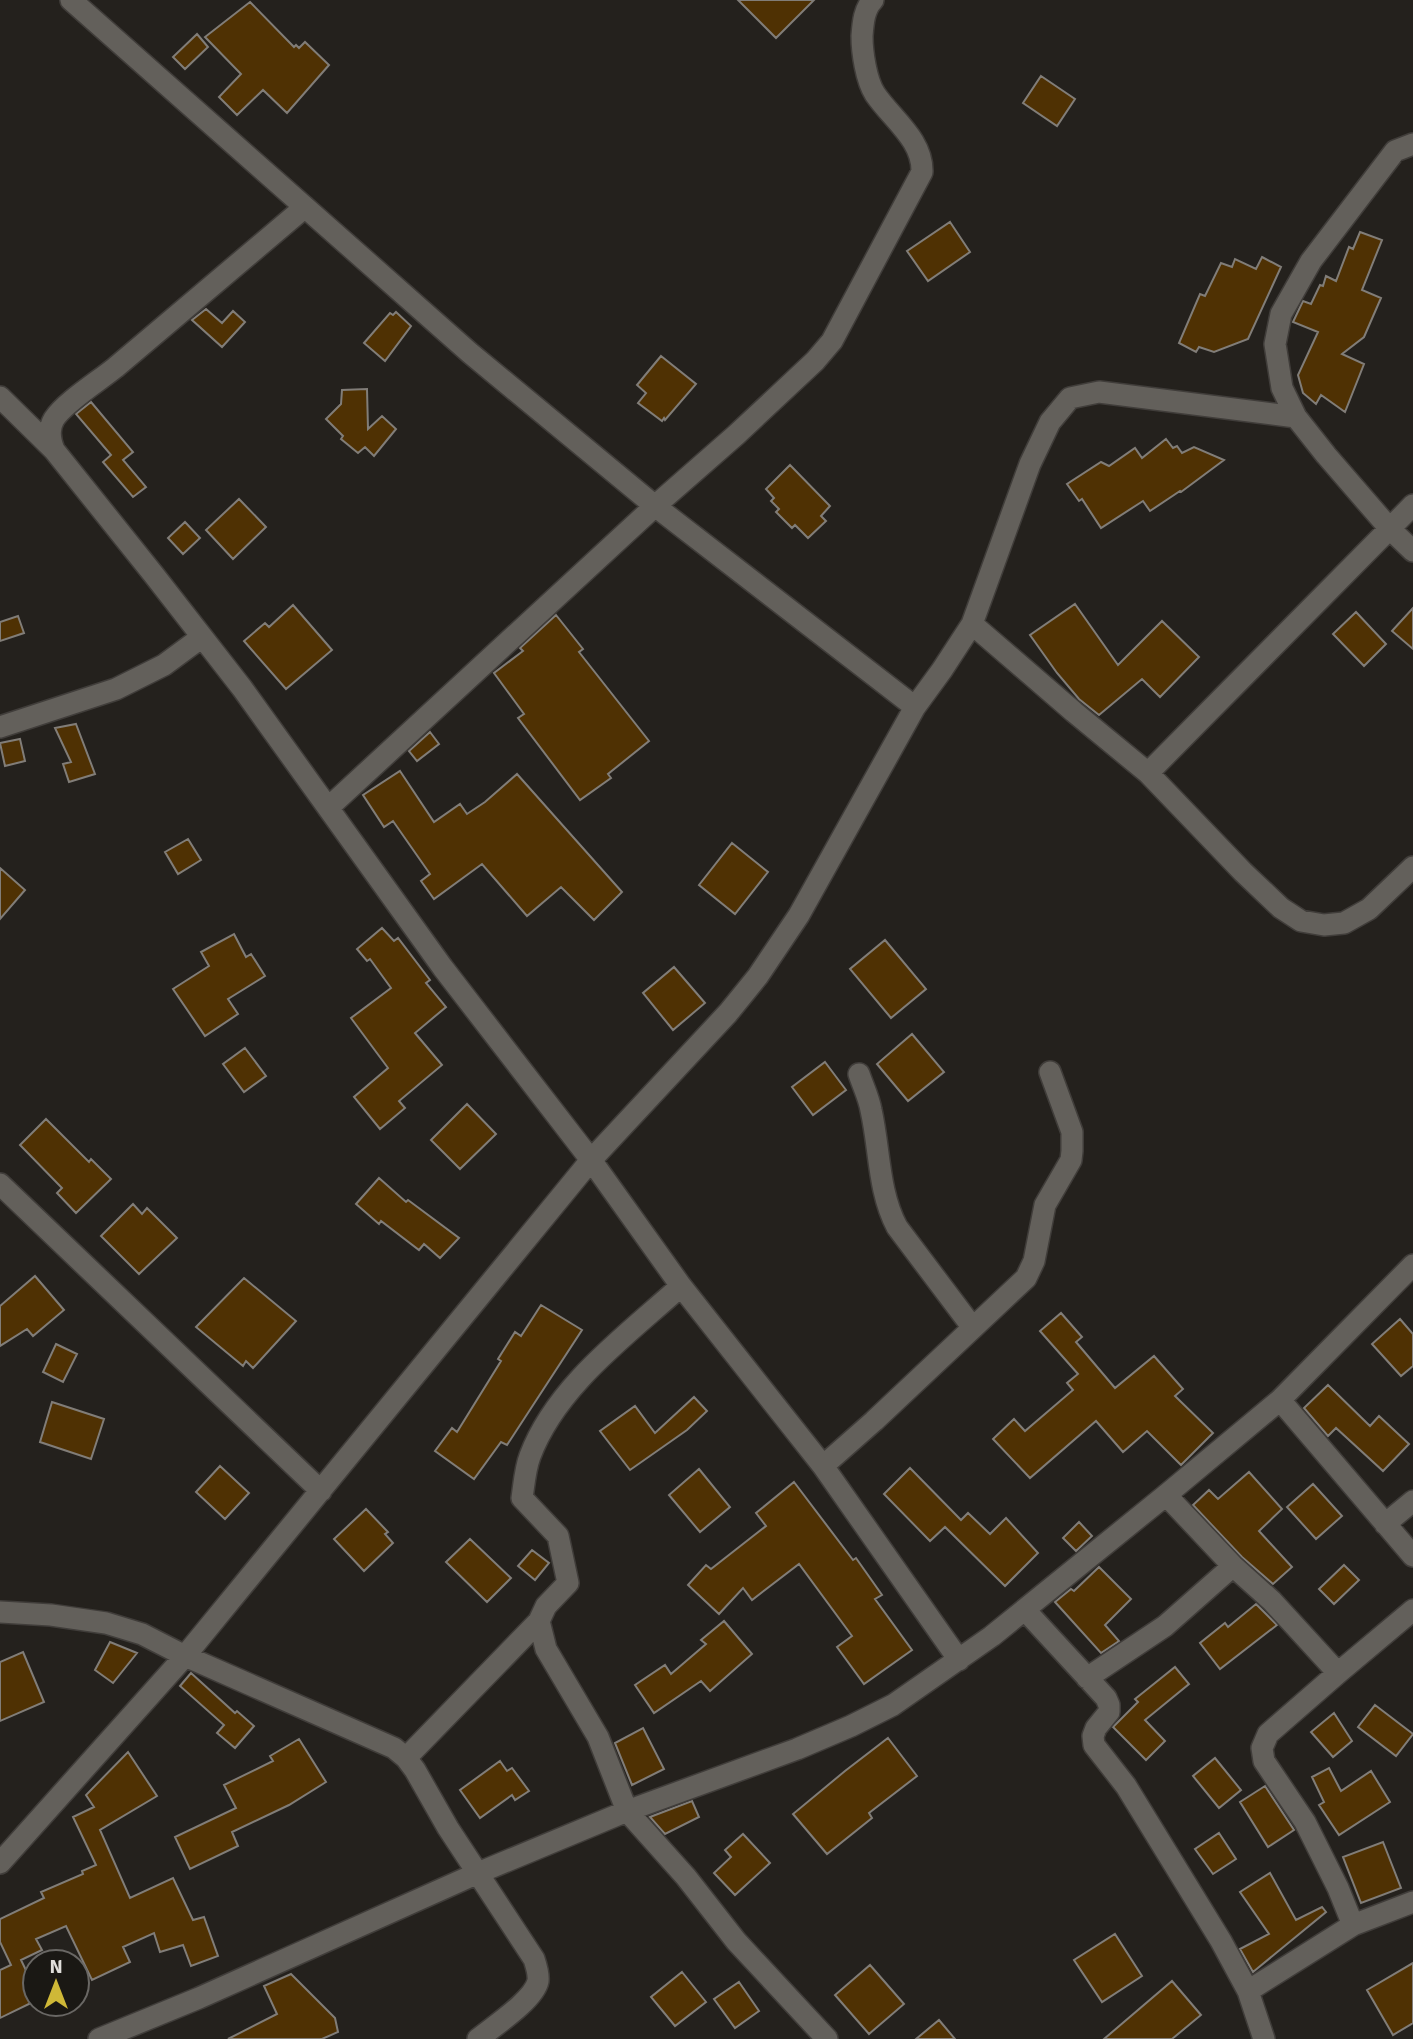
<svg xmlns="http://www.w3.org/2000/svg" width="1413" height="2039" viewBox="0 0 1413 2039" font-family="Signika,sans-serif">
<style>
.building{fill:#4f3103;stroke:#817d78;stroke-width:2}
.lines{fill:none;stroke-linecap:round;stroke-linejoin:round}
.minor-casing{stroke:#403d3a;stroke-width:24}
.minor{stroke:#63605b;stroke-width:21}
</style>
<rect width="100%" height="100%" fill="#24211d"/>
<path class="building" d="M738 0H814L776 38Z
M250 2 294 47 296 45 299 48 305 42 329 65 287 113 263 90 237 115 219 97 241 74 205 37Z
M197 34 208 47 185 69 173 57Z
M1041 76 1075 99 1057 126 1023 103Z
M950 222 970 252 928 281 907 251Z
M1360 232 1382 240 1362 290 1381 298 1364 337 1342 354 1364 364 1345 412 1321 395 1316 404 1303 393 1298 375 1318 332 1293 322 1303 301 1311 304 1320 285 1323 286 1326 276 1336 281 1349 247 1353 249Z
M1262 257 1281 267 1248 339 1214 352 1199 347 1196 352 1179 343 1200 294 1205 296 1221 263 1232 267 1235 259 1256 269Z
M206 309 222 323 233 311 245 322 222 347 192 320Z
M396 312 411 326 385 361 364 343 390 313 393 315Z
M661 356 696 384 665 420 664 418 662 421 638 403 646 393 637 385Z
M367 389 368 429 382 416 396 429 374 456 365 447 358 453 341 439 343 436 326 419 341 404 342 390Z
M91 402 133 452 123 460 146 487 133 497 103 462 111 455 76 414Z
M1166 439 1173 448 1177 446 1182 453 1194 447 1224 460 1181 492 1180 491 1150 511 1143 501 1101 528 1082 499 1079 501 1067 484 1101 462 1109 466 1135 448 1142 458Z
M790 465 830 506 821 516 826 521 808 538 795 525 792 528 776 512 779 509 771 501 774 498 766 489Z
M239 499 266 527 233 559 206 530Z
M185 522 200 538 183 554 168 538Z
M1075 604 1118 665 1162 621 1199 657 1160 697 1142 679 1099 715 1079 699 1057 673 1030 635Z
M293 605 332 650 286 689 244 641 265 623 269 627Z
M1413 608V649L1392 631Z
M1356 612 1386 644 1364 666 1333 634Z
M556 615 583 649 579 652 649 741 608 774 611 778 580 800 518 718 524 714 494 673 523 651 520 648Z
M18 616 24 633 0 641V622Z
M76 724 95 774 69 782 63 764 71 762 55 728Z
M430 732 439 744 417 761 409 751Z
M20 739 25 761 5 766 0 743Z
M400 771 434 822 460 804 467 814 485 802 517 774 622 892 594 920 561 887 527 916 482 864 434 899 421 881 430 874 393 821 384 827 363 795Z
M188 839 201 860 178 874 165 852Z
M732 843 768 872 735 914 699 885Z
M0 868 25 890 0 919Z
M382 928 394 941 398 938 430 980 426 983 446 1007 415 1033 442 1065 399 1101 405 1108 380 1129 354 1097 388 1068 351 1018 391 988 370 959 367 961 357 949Z
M234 934 246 957 251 954 265 976 228 999 238 1014 205 1036 173 989 209 966 201 952Z
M885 940 926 989 891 1018 850 969Z
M674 967 705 1003 673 1030 643 993Z
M912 1034 944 1072 908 1101 877 1064Z
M245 1048 266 1076 244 1092 223 1064Z
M825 1062 846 1090 813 1115 792 1087Z
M467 1104 496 1134 460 1169 431 1140Z
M46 1119 89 1162 91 1159 111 1179 76 1213 57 1193 62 1188 20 1145Z
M379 1178 406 1202 408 1200 459 1238 440 1258 424 1244 419 1250 381 1221 379 1224 356 1204Z
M133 1204 142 1214 147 1208 177 1238 139 1274 101 1236Z
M35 1276 64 1310 33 1336 27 1329 0 1346V1306Z
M244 1278 296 1321 253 1368 246 1361 243 1366 196 1327Z
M541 1305 582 1330 507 1445 501 1442 474 1479 435 1451 452 1428 457 1432 501 1361 498 1359 515 1332 521 1336Z
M1061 1313 1082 1337 1076 1342 1115 1388 1154 1356 1183 1389 1175 1396 1213 1433 1181 1465 1147 1431 1123 1452 1096 1421 1030 1478 993 1439 1014 1419 1025 1431 1073 1390 1067 1383 1078 1374 1040 1331Z
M1400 1319 1413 1334V1366L1401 1376 1372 1344Z
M56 1344 77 1354 63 1382 43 1372Z
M1328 1385 1370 1426 1379 1416 1409 1444 1383 1471 1336 1428 1328 1436 1304 1408Z
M694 1397 707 1411 687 1430 630 1470 600 1431 635 1406 655 1433Z
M52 1402 104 1419 91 1459 40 1442Z
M220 1466 249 1493 225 1519 196 1492Z
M910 1468 961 1520 968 1513 990 1534 1006 1518 1038 1553 1005 1586 945 1527 930 1541 884 1494Z
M699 1469 730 1507 700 1532 669 1495Z
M1249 1472 1282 1509 1259 1531 1292 1567 1273 1584 1242 1557 1193 1505 1209 1490 1218 1499Z
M794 1482 853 1560 856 1558 882 1595 875 1599 912 1650 864 1684 837 1647 852 1636 799 1564 752 1600 743 1588 719 1614 688 1585 706 1565 711 1569 766 1526 756 1513Z
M1313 1484 1342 1516 1316 1539 1287 1507Z
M366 1509 388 1532 385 1534 393 1543 364 1571 334 1539Z
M1079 1522 1092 1536 1076 1551 1063 1538Z
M470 1539 511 1578 487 1602 446 1562Z
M532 1550 549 1563 535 1580 518 1566Z
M1344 1565 1359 1580 1334 1604 1319 1589Z
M1099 1567 1131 1599 1105 1625 1119 1641 1101 1653 1055 1602 1071 1589 1074 1591Z
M1256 1604 1277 1625 1220 1669 1200 1643 1225 1623 1228 1627Z
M724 1621 752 1654 710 1691 701 1681 654 1713 635 1685 665 1665 671 1674 706 1644 701 1640Z
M110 1642 137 1653 113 1683 95 1670Z
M23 1652 44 1702 0 1721V1662Z
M1175 1667 1189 1684 1145 1720 1165 1741 1146 1760 1113 1727 1138 1702 1135 1699Z
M191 1673 235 1713 237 1711 254 1726 235 1748 217 1733 224 1725 180 1686Z
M1375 1705 1413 1734 1396 1756 1358 1727Z
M1334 1713 1352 1741 1333 1757 1311 1732Z
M643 1728 664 1769 632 1785 615 1743Z
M888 1738 917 1776 869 1813 872 1818 827 1854 793 1814 845 1771Z
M299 1739 326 1782 289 1805 232 1832 238 1846 190 1869 175 1837 236 1808 224 1785 273 1761 270 1756Z
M128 1752 157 1796 100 1830 130 1898 173 1878 193 1920 204 1917 218 1956 191 1966 183 1945 160 1952 154 1933 123 1947 130 1962 92 1980 66 1926 36 1939 42 1950 21 1960 35 1989V2001L0 2018V1970L11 1965 0 1942V1919L44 1898 41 1892 83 1874 82 1871 96 1865 73 1817 94 1807 86 1795Z
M1215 1758 1241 1790 1219 1808 1193 1776Z
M500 1761 507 1771 512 1768 529 1791 515 1800 512 1795 480 1818 460 1790Z
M1329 1768 1341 1791 1371 1771 1390 1802 1339 1835 1319 1805 1324 1802 1312 1777Z
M1265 1786 1294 1830 1268 1847 1240 1802Z
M692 1801 699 1817 665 1834 650 1817Z
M1219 1833 1236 1859 1213 1874 1195 1849Z
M743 1834 770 1863 735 1895 714 1873 731 1857 725 1850Z
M1383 1842 1401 1888 1361 1903 1343 1857Z
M1270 1873 1296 1920 1322 1907 1326 1912 1253 1972 1240 1949 1269 1934 1240 1892Z
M1115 1934 1142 1976 1102 2002 1074 1960Z
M1413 1963V2023L1393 2035 1367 1990Z
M870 1965 904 2004 869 2034 835 1995Z
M682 1972 706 2002 675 2026 651 1997Z
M291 1974 335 2018 338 2032 322 2039H228L277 2014 264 1986Z
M1172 1981 1201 2015 1172 2039H1104Z
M739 1982 759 2011 735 2028 714 1999Z
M939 2020 955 2039H916Z"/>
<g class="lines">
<g class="minor-casing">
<path id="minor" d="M71 0 470 353 655 506 915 707
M1413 144 1395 151 1311 261 1281 314 1275 344 1282 388 1296 417 1326 455 1390 529 1413 551
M305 207C242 261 179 314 116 367 99 381 65 402 54 419 48 429 50 440 54 450L154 575 242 688 443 968 591 1160 681 1286 823 1466 959 1660
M0 397 54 450
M972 624 1030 464 1050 422 1070 398 1099 392 1296 417
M0 727 116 689 164 665 202 637
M1148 773 1413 505
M328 808 655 506 736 435 815 361 832 341 922 172C923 140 892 119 875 94 866 80 862 52 862 36 863 23 864 9 873 0
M859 1074C863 1086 869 1098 871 1110 880 1150 878 1191 897 1227L973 1328
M0 1184 321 1491
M681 1286C627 1335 556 1386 530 1456 525 1469 524 1485 522 1498L558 1536 568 1583 546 1606 539 1621 546 1649 598 1737 627 1811 686 1877 736 1941 827 2039
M1280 1400 1413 1556
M823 1466 874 1421 1026 1278 1034 1261 1045 1205 1071 1160 1072 1151V1132L1050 1072
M1166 1495 1233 1566 1272 1601 1338 1673
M1385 1524 1413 1501
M1025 1610 1106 1698 1109 1705V1712L1096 1728 1093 1736 1094 1745 1126 1786 1221 1941 1248 1991 1264 2039
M0 1612 51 1615 106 1623 142 1634 185 1656 394 1748 406 1758 415 1770 448 1828 534 1959C536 1965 539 1974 538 1981 534 2000 494 2026 478 2039
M1087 1678 1165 1626 1233 1566
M406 1758 539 1621
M0 1863 185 1656 591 1160 728 1013 758 976 799 915 915 707 942 670 972 624 1074 712 1148 773 1243 872 1281 908 1301 921 1324 925 1344 923 1369 909 1413 867
M1353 1925 1338 1888 1305 1822 1264 1761 1262 1748 1268 1734 1338 1673 1413 1610
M1248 1991 1353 1925 1413 1902
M99 2039 199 1998 478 1873 627 1811 797 1749 851 1726 893 1705 992 1636 1166 1495 1280 1400 1413 1265"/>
</g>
<use href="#minor" class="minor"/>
</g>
<g transform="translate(56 1983)"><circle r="33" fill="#1a1814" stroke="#696764" stroke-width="2"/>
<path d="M0-5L12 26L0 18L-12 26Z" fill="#cfb837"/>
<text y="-10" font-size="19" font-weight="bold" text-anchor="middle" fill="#e0dedb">N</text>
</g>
</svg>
